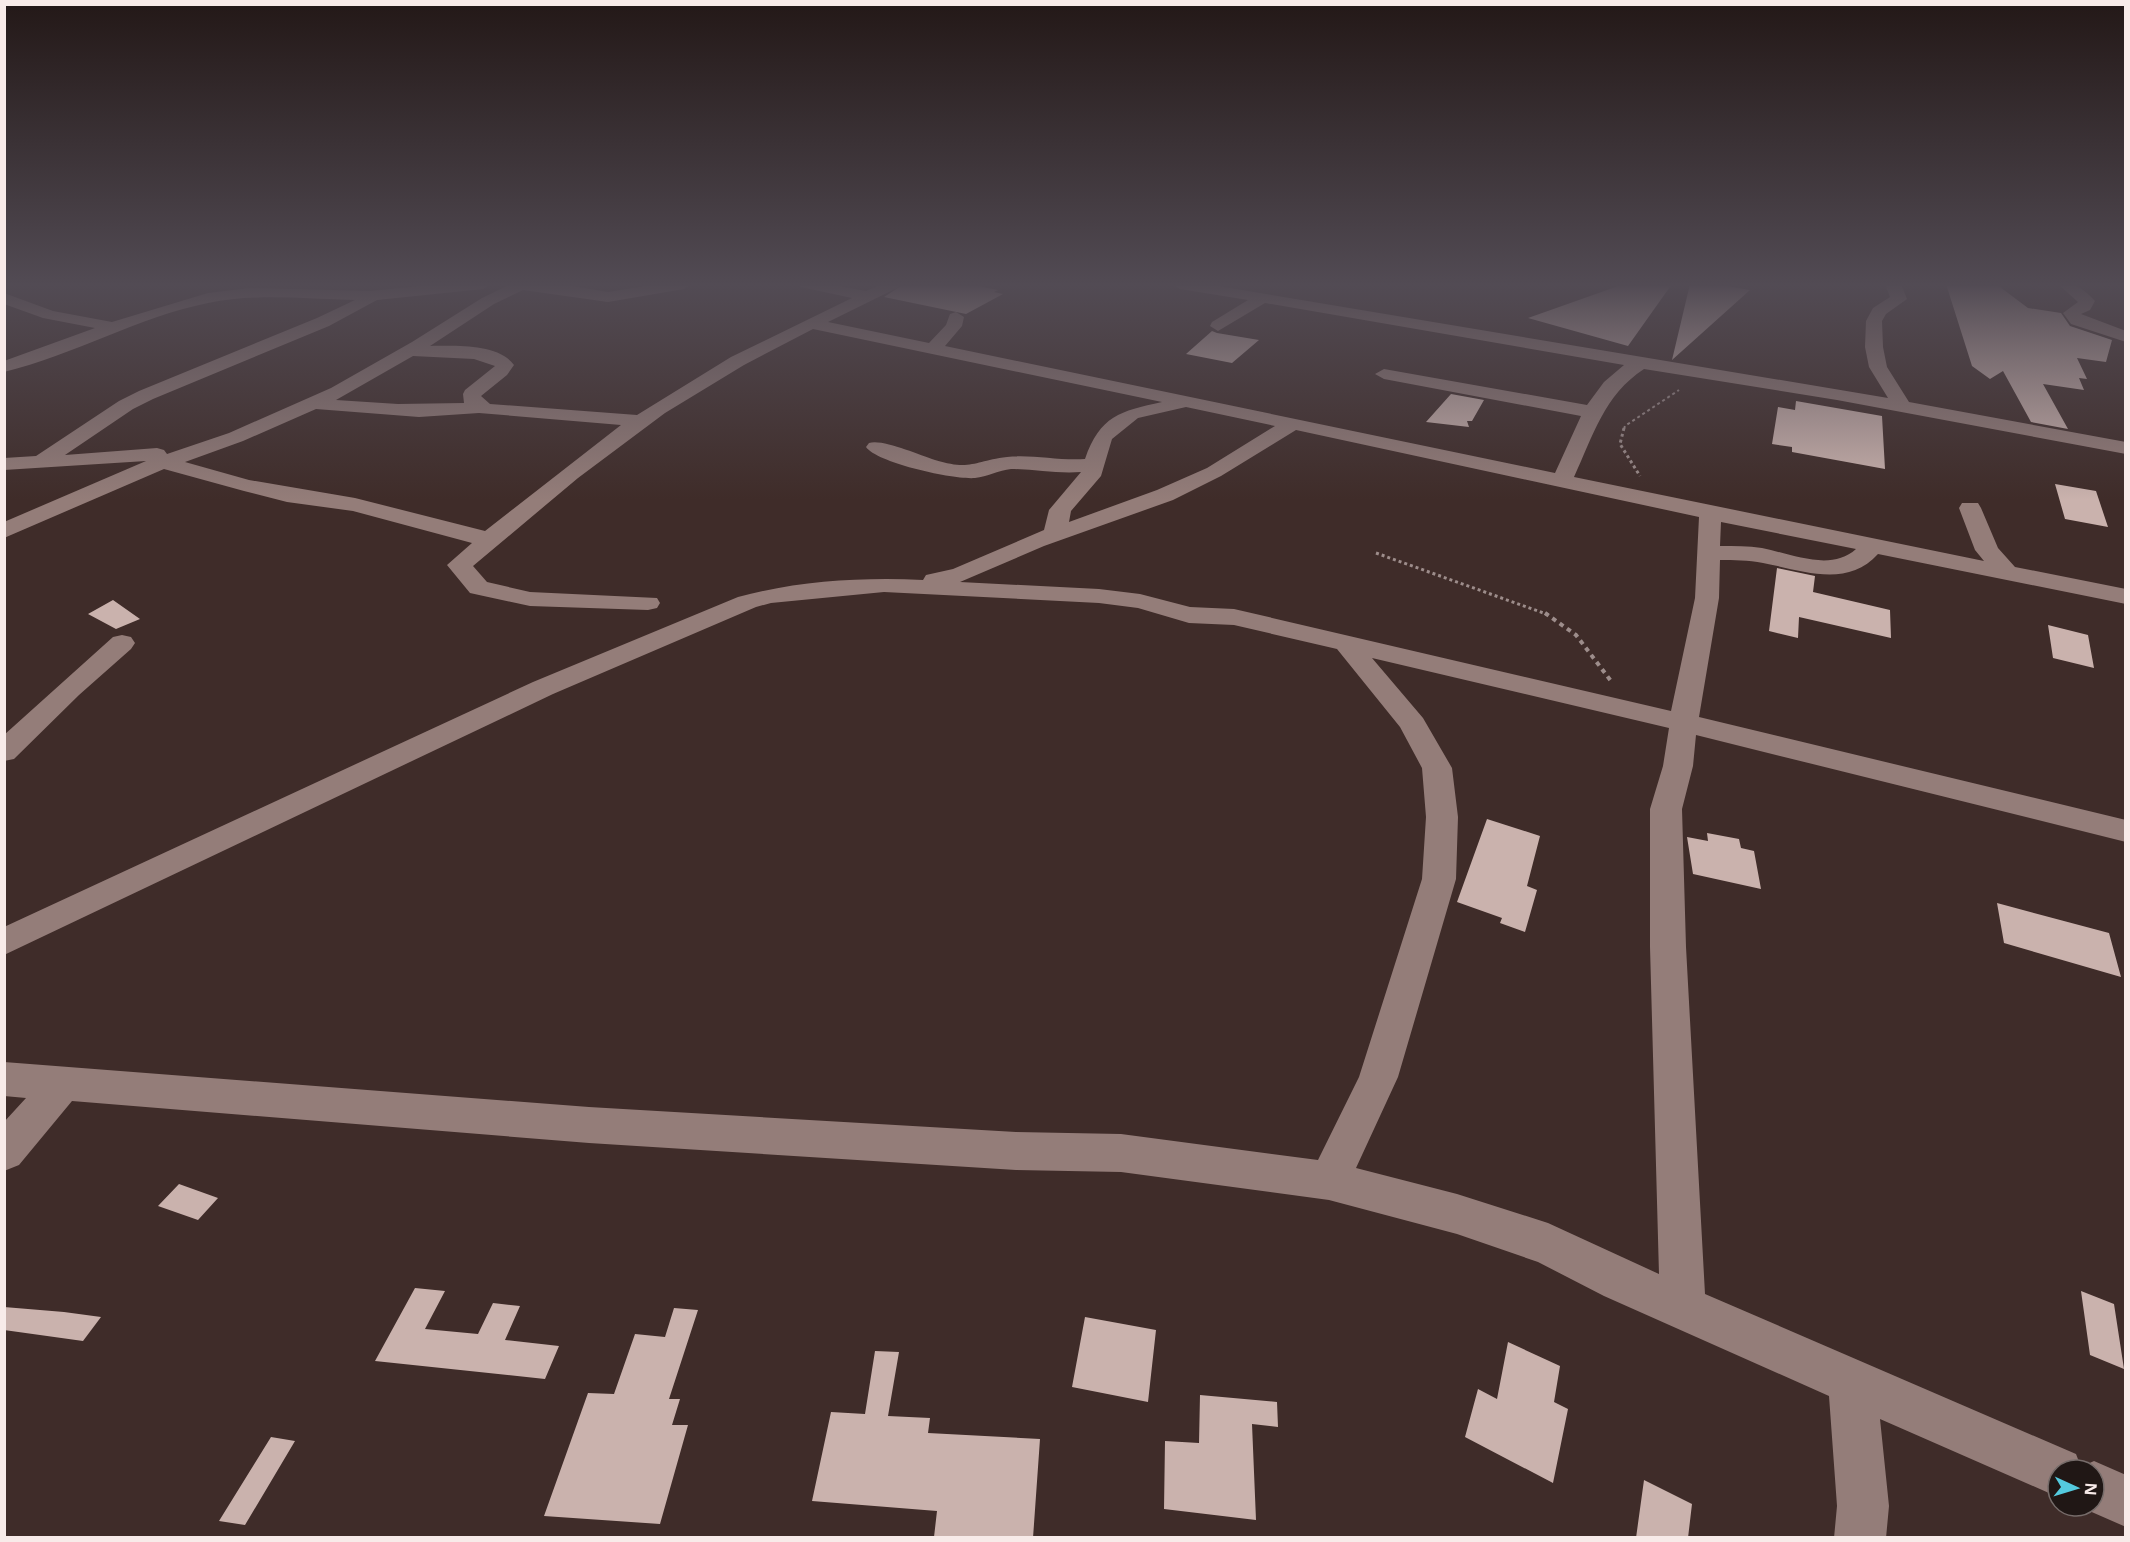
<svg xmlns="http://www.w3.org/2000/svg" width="2130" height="1542" viewBox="0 0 2130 1542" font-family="'Noto Sans',sans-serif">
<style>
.building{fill:#cab2ad}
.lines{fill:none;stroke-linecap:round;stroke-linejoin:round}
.path-far2{stroke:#9d8d8b;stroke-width:2;stroke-dasharray:3 3;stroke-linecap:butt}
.path-far1{stroke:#9d8d8b;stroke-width:3;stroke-dasharray:3 3;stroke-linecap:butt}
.path{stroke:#9d8d8b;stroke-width:4;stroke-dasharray:4.5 4.5;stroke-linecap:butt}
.street{fill:#947d79;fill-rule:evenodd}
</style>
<rect width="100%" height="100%" fill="#3f2c29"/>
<path class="building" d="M904 284H968L998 290 994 292 1003 294 966 314 884 297Z
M1624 284H1672L1628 346 1528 318Z
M1690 284H1715L1750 290 1672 360Z
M1946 284H1996L2028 308 2061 313 2070 326 2112 340 2106 362 2077 358 2087 379 2079 378 2084 390 2043 384 2068 429 2031 422 2003 371 1990 379 1972 366Z
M1212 331 1217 333 1259 340 1232 363 1186 354Z
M1451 394 1484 400 1472 421H1467L1469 427 1426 422Z
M1796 401 1882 416 1885 469 1792 452V447L1772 444 1778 407 1795 410Z
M2055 484 2096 491 2108 527 2065 519Z
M1777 568 1815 576 1813 592 1890 610 1891 638 1799 617 1798 638 1769 631Z
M113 600 140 619 116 629 88 614Z
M2048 625 2088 635 2094 668 2053 658Z
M1487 819 1540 836 1527 886 1537 890 1525 932 1500 923 1502 918 1457 902Z
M1707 833 1739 839 1741 848 1754 851 1761 889 1693 874 1687 837 1708 841Z
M1997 903 2109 933 2121 977 2004 943Z
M179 1184 218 1198 198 1220 158 1206Z
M415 1288 445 1291 425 1329 478 1334 493 1303 520 1306 505 1340 559 1346 545 1379 375 1361Z
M2081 1291 2114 1304 2124 1369 2090 1355Z
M4 1307 64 1312 101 1317 83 1341 4 1330Z
M674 1308 698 1310 669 1399H680L672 1425H688L660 1524 544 1516 588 1393 614 1394 635 1334 665 1337Z
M1085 1317 1156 1330 1148 1402 1072 1387Z
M1508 1342 1560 1366 1554 1402 1568 1409 1553 1483 1465 1437 1478 1389 1497 1399Z
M875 1351 899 1352 888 1416 930 1418 928 1433 1040 1439 1033 1538 934 1537 937 1511 812 1501 831 1412 865 1414Z
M1200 1395 1277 1402 1278 1427 1252 1424 1256 1520 1164 1509 1165 1441 1199 1443Z
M271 1437 295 1441 245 1525 219 1521Z
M1644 1480 1692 1504 1688 1538H1636Z"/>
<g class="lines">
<path class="path-far2" d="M1624 429 1625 426 1679 390"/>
<path class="path-far1" d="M1624 428 1620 444 1640 476
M1376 553 1549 615"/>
<path class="path" d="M1545 613 1576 635 1611 681"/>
<path class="street" d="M441 284H491L483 289 377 300 329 326 153 399 133 409 65 455 157 448 164 450 167 454 229 433 331 388 412 342 482 298 511 284H560L608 292 658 284H692L684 289 608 302 523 290 494 304 430 346C454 346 498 343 514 365L507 375 481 396 490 404 637 415 731 357 852 298 801 287 798 284H828L866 291 882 284H902L899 287 828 322 929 343 946 325 950 314 956 312 964 317 962 326 945 346 1555 473 1581 416 1384 379 1375 374 1384 369 1587 405 1604 382 1624 365 1265 303 1218 331 1210 326 1212 322 1248 300 1180 289 1172 284H1206L1888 398 1869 367 1865 347 1866 321 1873 308 1890 297 1885 284H1901L1907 299 1886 314 1882 321 1883 347 1887 367 1909 402 2126 442V454L1837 400 1644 369C1604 395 1593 436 1574 477L1984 561 1975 550 1959 508 1962 503H1978L1981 508 1998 548 2015 567 2126 589V604L1878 554C1847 589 1801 570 1763 563 1748 560 1734 560 1720 560L1719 598 1699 717 2126 820V842L1696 735 1693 766 1682 809 1686 947 1705 1294 2076 1454 2081 1467 2094 1461 2126 1475V1527L2078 1506H2094V1470H2058V1497L1880 1419 1889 1506 1886 1538H1834L1837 1506 1829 1396 1604 1296 1538 1262 1457 1234 1329 1200 1121 1172 1016 1170 589 1143 72 1101 19 1165 4 1171V1122L26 1098 4 1096V1062L589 1107 1016 1132 1121 1134 1318 1160 1359 1077 1422 879 1426 817 1422 768 1400 727 1337 649 1234 625 1189 623 1138 608 1099 603 884 592 771 603 756 607 553 694 4 955V927L533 682 738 597C797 581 862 577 923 580L926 575 953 569 1044 530 1049 510 1081 472C1057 474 1035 469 1011 469 999 470 987 477 975 478 955 480 877 463 866 447L869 443C884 439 918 455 935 460 971 471 974 461 1007 457 1031 454 1060 461 1085 459 1100 416 1120 411 1162 402L813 329 744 365 665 413 578 478 473 566 487 582 530 592 657 598 660 603 657 608 648 610 530 606 479 595 470 593 447 565 472 543 353 511 287 502 244 491 164 469 4 538V522L146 461 4 470V458L36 456 119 401 139 391 317 318 355 300C306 299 256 293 208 303 138 317 74 355 4 372V361L95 328 43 318 4 304V293L53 311 112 322 208 293 250 288 370 291ZM413 356 474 359 495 366 465 390 463 394 464 403 398 404 336 400ZM1186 407 1275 426 1207 468 1157 490 1069 522 1071 511 1101 476 1112 439 1138 418ZM316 409 419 417 479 413 621 425 485 531 355 498 249 480 185 462 243 441ZM1296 430 1699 517 1695 598 1671 711 1234 609 1190 607 1140 594 1099 589 960 582 1044 546 1173 500 1221 476ZM1721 522 1856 549C1831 572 1792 554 1762 548 1748 546 1735 546 1720 546ZM1372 658 1669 728 1663 766 1650 809V947L1659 1274 1548 1223 1457 1194 1356 1168 1398 1077 1456 879 1458 817 1452 768 1423 718Z
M2058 284C2074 283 2084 288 2095 301L2090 310 2081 314 2126 331V342L2071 324 2063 313 2078 302Z
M122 635 131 637 135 643 131 649 79 695 14 759 4 761V735L113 637Z"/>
</g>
<linearGradient id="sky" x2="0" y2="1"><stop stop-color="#231817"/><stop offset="0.57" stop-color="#524b54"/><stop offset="1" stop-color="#524b54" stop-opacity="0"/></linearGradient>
<rect width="2130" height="500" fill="url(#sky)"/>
<rect width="2130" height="1542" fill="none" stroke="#f8ebe9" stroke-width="12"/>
<g transform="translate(2076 1488) rotate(94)"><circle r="28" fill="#201715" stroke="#766c6a" stroke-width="1.5"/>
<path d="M0-4.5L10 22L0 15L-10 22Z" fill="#54cade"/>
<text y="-9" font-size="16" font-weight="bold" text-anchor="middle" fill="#f8ebe9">N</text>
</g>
</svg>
